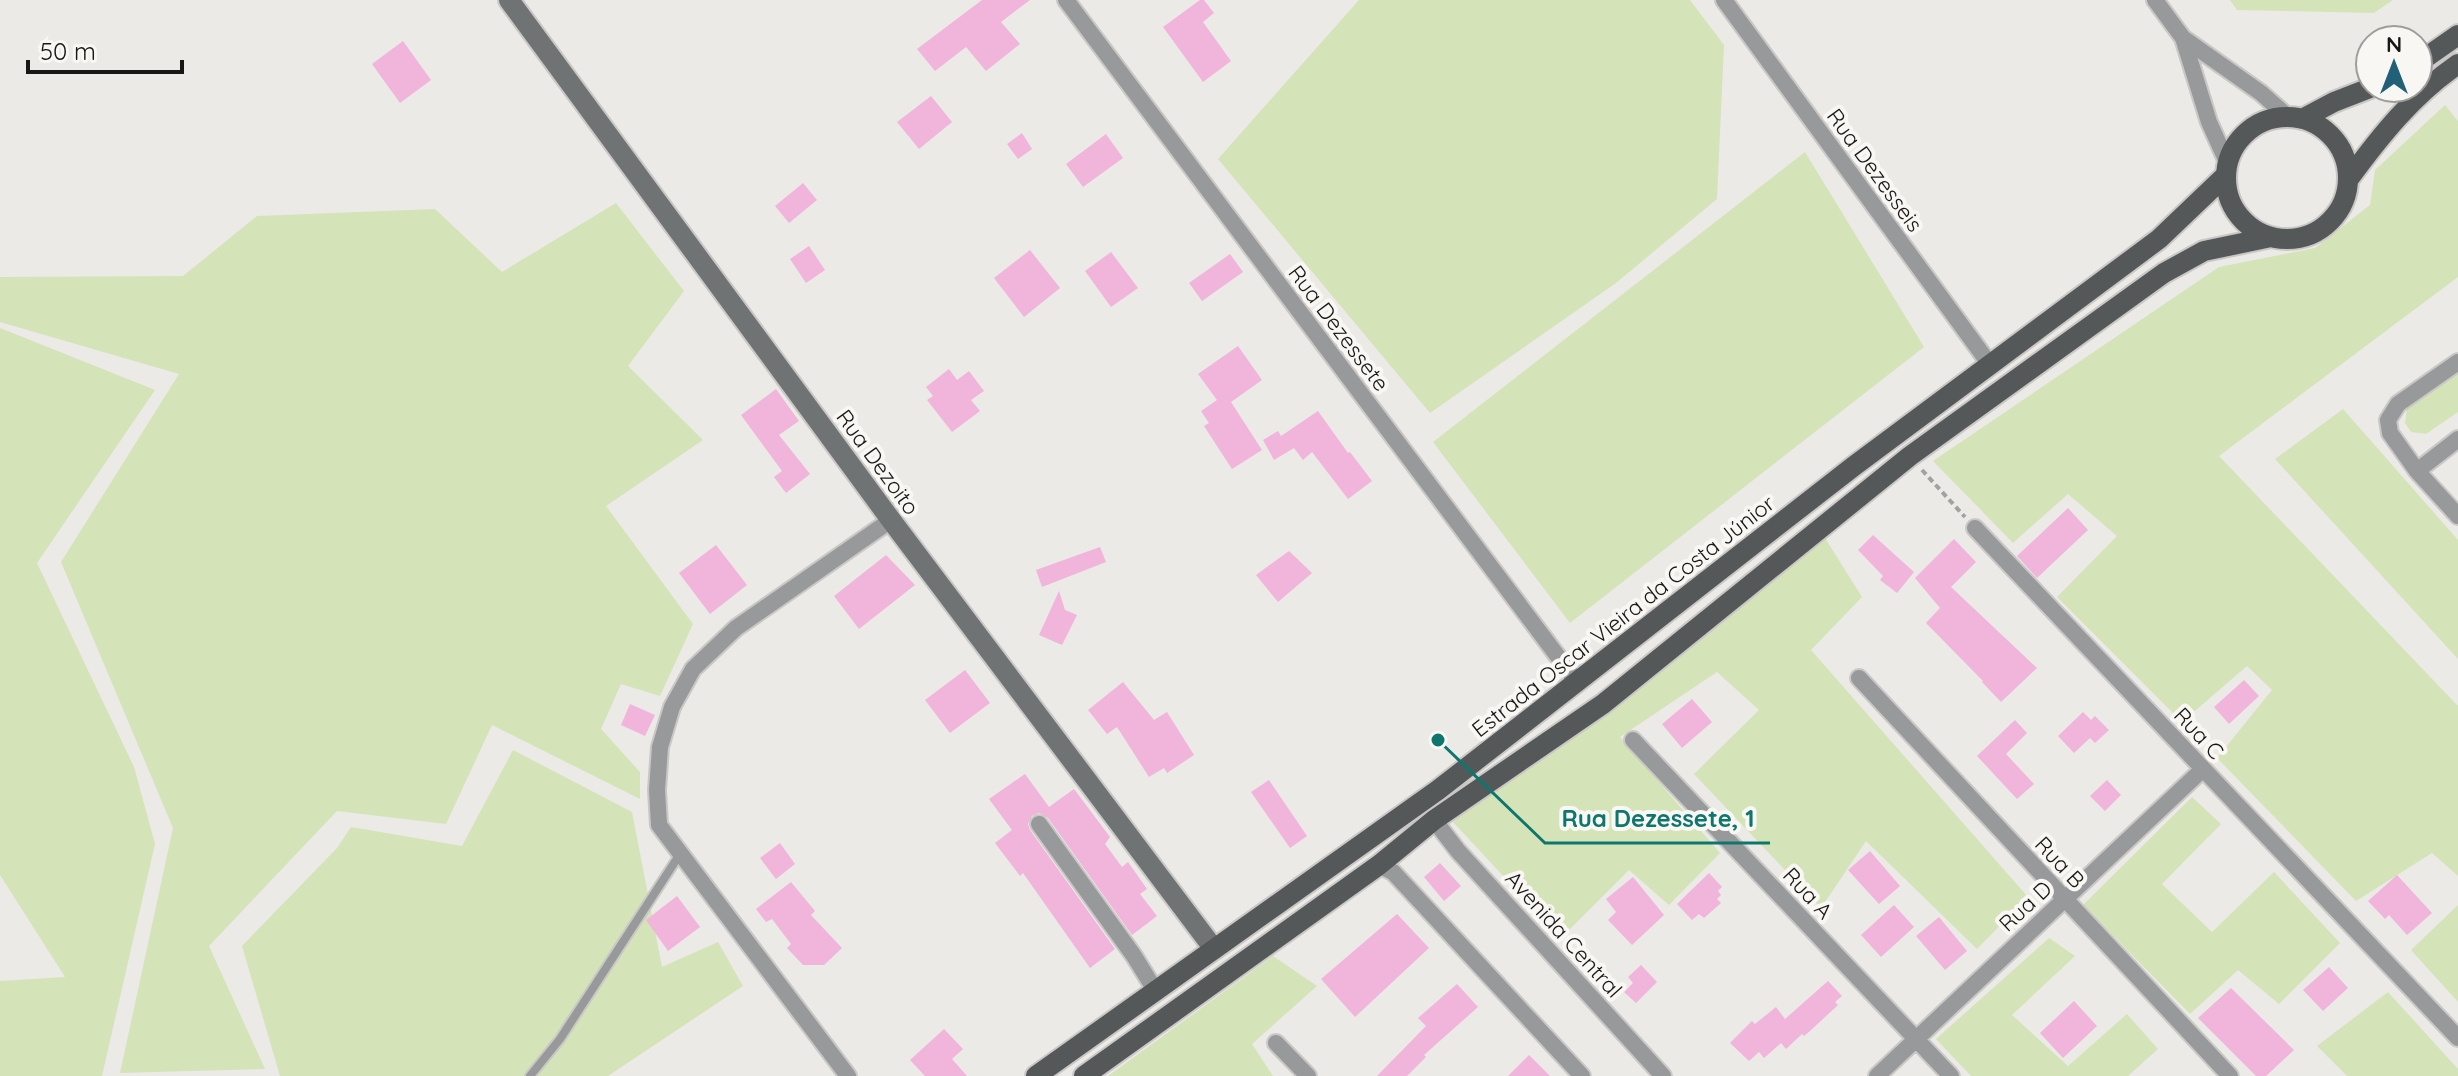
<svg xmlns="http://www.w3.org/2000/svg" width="2458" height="1076" viewBox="0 0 2458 1076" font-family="Quicksand,sans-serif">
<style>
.green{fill:#d5e3b8}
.building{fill:#f1b4db}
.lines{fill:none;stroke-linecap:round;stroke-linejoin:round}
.service-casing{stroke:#c9c8c6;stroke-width:12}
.minor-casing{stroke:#c9c8c6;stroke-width:20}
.secondary-casing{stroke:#c9c8c6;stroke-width:24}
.primary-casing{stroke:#c9c8c6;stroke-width:24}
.path{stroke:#a3a2a0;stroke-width:4;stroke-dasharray:6 4;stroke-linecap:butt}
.service{stroke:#98999a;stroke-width:8}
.minor{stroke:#98999a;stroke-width:16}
.secondary{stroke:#707373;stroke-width:20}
.primary{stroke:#555858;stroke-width:20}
.labels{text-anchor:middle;stroke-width:8;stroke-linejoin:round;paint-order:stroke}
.street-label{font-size:22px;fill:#181716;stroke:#f9f7f4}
.leader{fill:none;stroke:#0f766e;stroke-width:3}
.callout-dot{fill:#0f766e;stroke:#f9f7f4;stroke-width:3}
.callout-label{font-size:24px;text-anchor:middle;font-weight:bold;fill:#0f766e;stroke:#f9f7f4;stroke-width:8;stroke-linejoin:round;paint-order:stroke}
</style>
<rect width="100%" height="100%" fill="#ebeae7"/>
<path class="green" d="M1359 0H1690L1724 45 1717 199 1616 283 1430 413 1218 159Z
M2230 0H2393L2374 13 2237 10Z
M2445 105 2458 121V277L2219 456 2458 706V876L2432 853 2356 901 2217 758 2272 690 2247 666 2182 722 2057 597 2117 536 2068 494 2013 543 1933 461 2219 267 2315 248 2370 205 2375 170Z
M1805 152 1924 347 1570 623 1433 442Z
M616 203 684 291 628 366 703 440 606 506 693 624 660 696 621 684 601 729 640 772V799L492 725 446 824 337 811 209 946 265 1069 120 1073 173 828 61 562 179 374 0 322V277L183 276 257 216 435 209 502 272Z
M0 328 155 390 37 563 134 767 155 844 102 1076H0V981L65 977 0 875Z
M2458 371V412L2426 434 2411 432 2405 423 2407 408Z
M2343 409 2458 540V659L2275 459Z
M1825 538 1862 597 1811 650 2028 897 1977 949 1866 841 1821 908 1694 774 1759 710 1717 672 1620 737 1720 853 1669 905 1629 870 1561 938 1453 822Z
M513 750 632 812 662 967 718 942 743 986 608 1076H280L242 946 337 848 351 827 462 846Z
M2192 797 2221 824 2162 884 2212 932 2274 872 2340 943 2279 1004 2238 970 2190 1014 2083 905Z
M2458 905V1002L2411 950Z
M2049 938 2075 956 2012 1015 2068 1066 2127 1014 2158 1049 2128 1076H1971L1936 1039Z
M1273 956 1317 986 1252 1044 1273 1076H1108Z
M2388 992 2458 1069V1076H2347L2317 1046Z"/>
<path class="building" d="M982 0H1030L1001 22 1020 44 986 71 966 47 935 71 917 49Z
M1200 0H1204L1214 13 1203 22 1231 61 1203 82 1163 27Z
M403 41 431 80 400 103 372 64Z
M931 96 952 122 919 149 897 122Z
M1022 133 1032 149 1018 159 1007 144Z
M1106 134 1123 158 1083 187 1066 164Z
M803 183 817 200 789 223 775 206Z
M809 246 825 270 806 283 790 259Z
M1030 250 1060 288 1024 317 994 278Z
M1111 252 1138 288 1111 307 1085 271Z
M1230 254 1243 272 1202 301 1189 283Z
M1238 346 1262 380 1231 402 1262 450 1232 469 1204 426 1209 423 1201 411 1217 400 1198 374Z
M949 369 957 380 969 371 984 391 971 400 980 411 952 432 927 400 933 396 926 387Z
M776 389 799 421 779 435 810 474 786 493 774 477 782 471 741 415Z
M1318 411 1348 453 1350 452 1372 481 1348 499 1312 452 1303 460 1294 448 1274 460 1263 440 1278 431 1281 436Z
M2068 508 2088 530 2037 578 2017 556Z
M1873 535 1914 572 1897 593 1880 580 1883 576 1858 550Z
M1954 539 1976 562 1951 587 2037 668 2001 702 1982 682 1983 681 1926 623 1940 608 1915 578Z
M716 545 747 585 710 614 679 573Z
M1100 547 1106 562 1042 587 1036 570Z
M1289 551 1312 573 1278 602 1256 575Z
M886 555 915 585 859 629 834 596Z
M1059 591 1065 610 1077 615 1062 645 1039 635Z
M965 670 990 703 950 733 925 700Z
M2244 680 2259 696 2229 724 2214 707Z
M1123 682 1154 720 1167 712 1194 755 1167 773 1164 768 1149 777 1117 727 1107 734 1088 710Z
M1692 699 1712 722 1682 748 1662 724Z
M630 704 655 715 645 736 621 725Z
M2083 712 2091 720 2095 716 2109 730 2095 743 2090 738 2074 753 2058 736Z
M2015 720 2027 733 2006 754 2034 784 2017 799 1977 756Z
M1025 774 1049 807 1074 789 1110 837 1105 844 1122 867 1128 862 1147 889 1140 894 1157 916 1132 935 1048 818 1039 813 1032 816 1028 824 1030 830 1115 949 1090 968 1023 873 1020 876 995 843 1012 830 989 799Z
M1269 780 1307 836 1290 848 1251 792Z
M2107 780 2121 795 2105 811 2090 796Z
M780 843 795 864 776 879 760 858Z
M1870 851 1900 886 1879 904 1848 870Z
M1440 863 1461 886 1444 901 1424 877Z
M1709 873 1722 887 1718 891 1721 895 1717 899 1721 903 1704 918 1699 914 1692 920 1677 904Z
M2397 875 2432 913 2407 935 2389 915 2385 919 2368 901Z
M1633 877 1664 915 1632 945 1608 920 1616 912 1606 899Z
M791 882 815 911 811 915 842 948 824 965H803L787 948 791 944 772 919 766 922 756 909Z
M677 896 700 927 668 951 646 920Z
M1894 905 1914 927 1881 957 1861 935Z
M1397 914 1429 948 1355 1017 1321 979Z
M1939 917 1967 951 1945 970 1916 936Z
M1641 965 1657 982 1636 1003 1624 992 1633 983 1628 977Z
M2329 967 2348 988 2323 1011 2303 990Z
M1828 981 1842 996 1835 1002 1838 1005 1810 1031 1804 1036 1802 1034 1786 1049 1781 1043 1764 1058 1759 1052 1749 1061 1730 1043 1752 1021 1755 1024 1776 1007 1785 1019Z
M1457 984 1478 1007 1424 1055 1426 1057 1407 1076H1377L1426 1026 1418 1018Z
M2231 988 2294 1050 2266 1076H2256L2198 1018Z
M2074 1001 2097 1026 2063 1058 2040 1033Z
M944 1029 963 1049 952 1059 967 1076H925L910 1060Z
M1529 1055 1550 1076H1508Z"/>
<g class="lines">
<g class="service-casing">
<path id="service" d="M530 1076 560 1039 680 854"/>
</g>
<g class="minor-casing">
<path id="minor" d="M1066 0 1577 682
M1724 0 1991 366
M2155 0 2183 38 2209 122 2227 162
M2183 38 2261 93 2288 117
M2458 362 2398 404 2388 420 2390 433 2417 471 2458 516
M2417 471 2458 439
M1975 528 2458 1038
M1859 678 2230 1076
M1633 740 1951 1076
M1434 820 1458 851 1663 1076
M1039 824 1134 956 1155 990
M1379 865 1393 872 1582 1076
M1276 1043 1308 1076
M848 1076 659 825 657 790 660 747 672 707 693 669 736 628 891 520
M1877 1076 2203 769"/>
</g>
<g class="secondary-casing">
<path id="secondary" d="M509 0 891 520 1214 949"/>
</g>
<g class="primary-casing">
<path id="primary" d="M2418 63 2458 35
M2226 178a61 61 0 1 1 122 0a61 61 0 1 1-122 0Z
M2302 119 2334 102 2370 88
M2348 180C2381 135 2413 95 2458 64
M1036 1076 1438 790 1854 466 2159 239 2225 176
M1084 1076 1379 865 1434 820 1603 704 1910 456 2164 273 2204 251 2271 237"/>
</g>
<path class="path" d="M1922 470 1965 517"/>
<use href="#service" class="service"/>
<use href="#minor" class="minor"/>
<use href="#secondary" class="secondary"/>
<use href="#primary" class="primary"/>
</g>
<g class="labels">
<g class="street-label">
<text transform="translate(1875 170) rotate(54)" y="8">Rua Dezesseis</text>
<text transform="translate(1339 328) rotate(53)" y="8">Rua Dezessete</text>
<text transform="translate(878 462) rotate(54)" y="8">Rua Dezoito</text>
<text transform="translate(1623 616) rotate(-38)" y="8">Estrada Oscar Vieira da Costa Júnior</text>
<text transform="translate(2199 733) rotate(47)" y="8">Rua C</text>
<text transform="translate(2060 862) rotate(47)" y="8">Rua B</text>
<text transform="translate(1808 893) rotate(47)" y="8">Rua A</text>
<text transform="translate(2025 906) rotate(-43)" y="8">Rua D</text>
<text transform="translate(1564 934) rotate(48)" y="8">Avenida Central</text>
</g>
</g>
<path class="leader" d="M1438 740L1545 843H1770"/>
<circle class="callout-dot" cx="1438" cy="740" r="8"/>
<g class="callout-label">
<text x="1658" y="827">Rua Dezessete, 1</text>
</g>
<g transform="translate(2394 64)"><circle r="38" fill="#f9f7f4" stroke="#9f9d9b" stroke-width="2"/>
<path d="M0-6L14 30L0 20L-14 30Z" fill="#226077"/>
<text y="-12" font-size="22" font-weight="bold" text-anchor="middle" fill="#181716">N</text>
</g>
<path d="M28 60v12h154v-12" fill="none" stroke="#181716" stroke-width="4"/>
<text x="40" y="60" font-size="24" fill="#181716" stroke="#f9f7f4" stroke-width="6" paint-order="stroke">50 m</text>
</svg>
